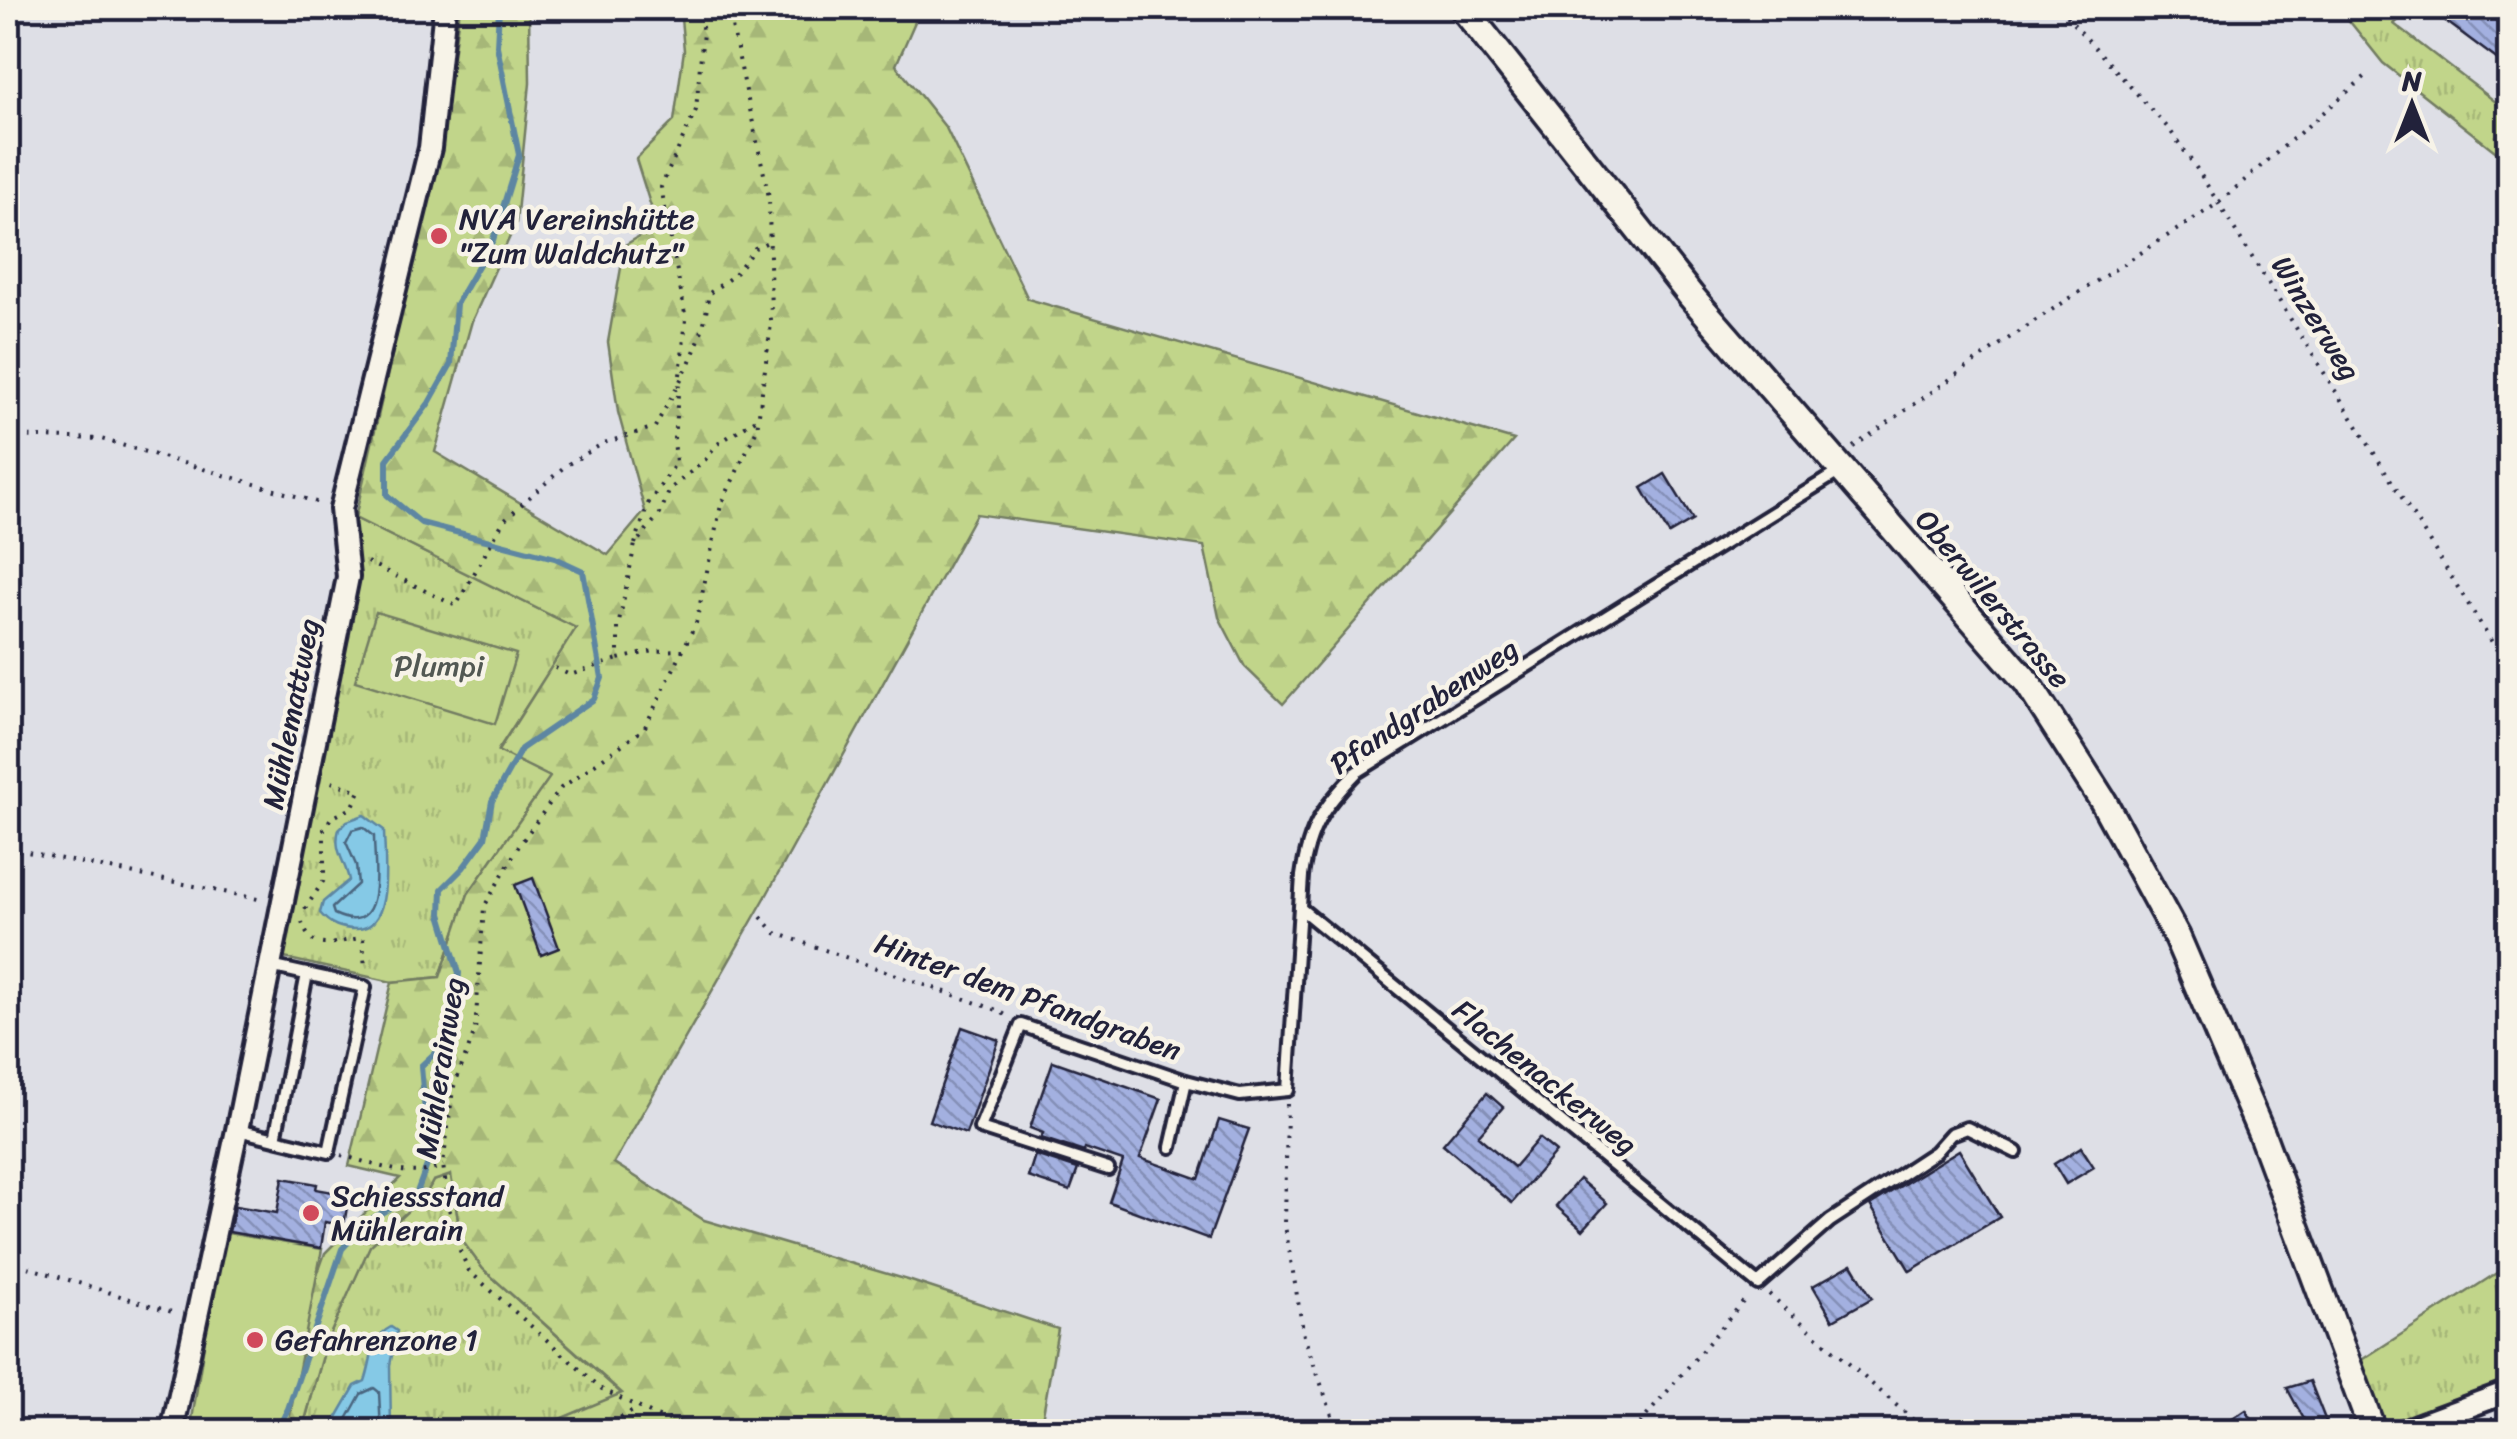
<svg xmlns="http://www.w3.org/2000/svg" width="2517" height="1439" viewBox="0 0 2517 1439" font-family="Sriracha,sans-serif">
<style>
.grass{fill:url(#grass-tufts);stroke:#727c62;stroke-width:2.5}
.forest{fill:url(#forest-firs);stroke:#727c62;stroke-width:2.5}
.garden{fill:#c1d58a;stroke:#727c62;stroke-width:2.5}
.water{fill:#85c9e6;stroke:#5d86a2;stroke-width:2.5}
.lines{fill:none;stroke-linecap:round;stroke-linejoin:round}
.shore{stroke:#4a657f;stroke-width:2.5}
.stream{stroke:#5d86a2;stroke-width:6}
.building{fill:url(#building-back-hatch);stroke:#22223b;stroke-width:2.5}
.service-casing{stroke:#22223b;stroke-width:18}
.minor-casing{stroke:#22223b;stroke-width:28}
.tertiary-casing{stroke:#22223b;stroke-width:32}
.path{stroke:#22223b;stroke-width:4;stroke-dasharray:2.5 8;stroke-linecap:butt}
.service{stroke:#f7f3e8;stroke-width:10}
.minor{stroke:#f7f3e8;stroke-width:20}
.tertiary{stroke:#f7f3e8;stroke-width:25}
.poi-dot{fill:#d1495b;stroke:#f7f3e8;stroke-width:4}
.labels{text-anchor:middle;stroke-width:9;stroke-linejoin:round;paint-order:stroke}
.poi-label{font-size:30px;fill:#22223b;stroke:#f7f3e8;text-anchor:start}
.street-label{font-size:30px;fill:#22223b;stroke:#f7f3e8}
.park-label{font-size:30px;fill:#525853;stroke:#f7f3e8}
</style>
<defs>
<pattern id="grass-tufts" width="24" height="20" patternUnits="userSpaceOnUse" patternTransform="scale(2.5)"><rect width="24" height="20" fill="#c1d58a"/><path d="M3 7l-1-3M5 7V3M7 7l1-3M15 17l-1-3M17 17v-4M19 17l1-3" fill="none" stroke="#a6b778"/></pattern>
<pattern id="forest-firs" width="22" height="20" patternUnits="userSpaceOnUse" patternTransform="scale(2.5)"><rect width="22" height="20" fill="#c1d58a"/><path d="M5 1l3.5 6h-7zM16 11l3.5 6h-7z" fill="#a6b778"/></pattern>
<pattern id="building-back-hatch" width="6" height="6" patternUnits="userSpaceOnUse" patternTransform="scale(2.5)"><rect width="6" height="6" fill="#a3b0e0"/><path d="M-1 5l2 2M0 0l6 6M5-1l2 2" fill="none" stroke="#848fb7"/></pattern>
</defs>
<rect width="100%" height="100%" fill="#dedfe6"/>
<filter id="ink" filterUnits="userSpaceOnUse"><feTurbulence type="fractalNoise" baseFrequency=".01" numOctaves="2"/><feDisplacementMap in="SourceGraphic" scale="20" xChannelSelector="R" yChannelSelector="G"/><feConvolveMatrix kernelMatrix="1 2 1 2 8 2 1 2 1" color-interpolation-filters="sRGB"/></filter>
<g filter="url(#ink)">
<path class="grass" d="M2339 8H2412L2394 24 2509 112V162L2383 63Z
M355 518 577 628 498 750 551 776 468 894 440 977 392 982 280 957 348 636Z
M451 1175 461 1239 483 1269 622 1394 531 1431 302 1432 327 1341 370 1245 426 1194 433 1181Z
M2509 1265V1390L2396 1431H2362L2349 1368Z"/>
<path class="forest" d="M460 8H529L530 83 516 223 472 321 435 452 608 555 645 511 618 412 608 342 625 245 657 226 636 159 674 121 684 50 680 8H921L896 65 946 128 1028 299 1514 440 1283 704 1245 667 1219 617 1204 546 976 514 765 898 614 1163 704 1220 908 1280 1058 1329 1040 1431H531L622 1393 483 1269 461 1239 451 1175 433 1181 426 1194 370 1246 327 1341 302 1431 268 1432 272 1403 325 1253 400 1178 349 1166 392 982 440 977 468 894 550 777 498 751 576 628 355 518 439 148Z"/>
<path class="garden" d="M376 612 516 654 495 724 355 681Z
M222 1232 322 1249 287 1431 190 1432Z"/>
<path class="water" d="M364 815 384 830C384 855 395 930 356 929 341 929 330 925 320 913L323 902 349 880C345 860 333 851 339 829L347 821Z
M391 1327 397 1331 390 1365 391 1431H329L355 1386 365 1381C373 1360 369 1338 391 1327Z"/>
<g class="lines">
<path class="shore" d="M363 827 374 836C374 867 387 939 334 914L332 908 358 884 356 865 346 842 352 830Z
M340 1432 361 1394 374 1388 379 1392 381 1432"/>
<path class="stream" d="M276 1432 288 1409 342 1249 368 1221 417 1192 429 1160 421 1066 453 1036 459 973 441 914 442 889 463 868 485 838 492 801 521 749 594 699 602 678 583 571 555 558 421 523 387 495V460L429 403 451 364 456 304 493 240 519 155 497 46 499 8"/>
</g>
<path class="building" d="M2452 8H2500L2510 15V69L2443 19Z
M1665 474 1693 520 1669 534 1642 488Z
M533 878 559 948 541 955 515 885Z
M962 1027 999 1040 966 1134 929 1121Z
M1053 1061 1161 1099 1140 1158 1199 1179 1219 1120 1249 1129 1209 1239 1109 1202 1123 1161 1085 1148 1084 1152 1041 1138 1043 1133 1030 1128Z
M1487 1093 1503 1107 1478 1136 1514 1167 1539 1138 1556 1152 1512 1203 1443 1144Z
M2081 1147 2094 1167 2066 1184 2054 1164Z
M1959 1150 2000 1217 1910 1271 1870 1205Z
M1035 1155 1078 1169 1070 1191 1028 1177Z
M283 1178 317 1184 316 1189 349 1195 344 1225 325 1222 321 1248 229 1232 235 1206 277 1213Z
M1579 1179 1607 1203 1583 1230 1556 1206Z
M1852 1264 1872 1298 1833 1320 1813 1286Z
M2310 1381 2330 1432H2311L2287 1388Z
M2246 1410 2259 1432H2210L2231 1420Z"/>
<g class="lines">
<g class="service-casing">
<path id="service" d="M1300 908 1758 1284 1830 1221 1935 1152 1951 1134 1967 1128 2016 1152
M238 1130 329 1152 365 987 270 966
M275 1139 307 974
M1171 1147 1186 1081
M1108 1169 980 1128 1021 1025 1186 1081 1240 1095 1288 1090 1302 876C1309 827 1323 807 1357 772L1840 471"/>
</g>
<g class="minor-casing">
<path id="minor" d="M172 1432 237 1130 348 577 341 509 430 148 445 8
M2400 1432 2510 1391"/>
</g>
<g class="tertiary-casing">
<path id="tertiary" d="M1463 8 1691 296 2027 682 2103 801 2177 937 2262 1135 2373 1432"/>
</g>
<path class="path" d="M2059 8 2169 129 2197 169 2510 671
M680 375 686 319 661 187 696 110 703 32 698 8
M8 436 101 439 323 504
M1853 447 2025 327 2217 204 2367 75
M635 544 648 504 676 463 674 438 679 384
M367 562 456 606 504 520 565 466 604 443 655 427C676 387 707 341 708 294L734 275 755 248 770 241
M683 650 654 651 618 659V627L635 544 660 514 670 489 705 460 716 445 759 417
M555 668 570 675 618 659
M8 848 263 900
M305 909 324 880V829L331 818 352 808 360 791 328 781
M761 917 776 933 997 1010 1009 1017
M302 922C313 958 337 939 363 938L365 970
M1287 1104 1285 1226 1304 1336 1338 1432
M341 1155C372 1163 414 1182 443 1165
M8 1261 175 1313
M1769 1294 1927 1432
M592 1432 637 1409
M710 1432 656 1416 602 1389 469 1271 453 1235 443 1165 453 1089 475 1031 484 907 520 844 561 788 644 729 696 623 721 505 757 429 771 324 769 197 728 8
M1633 1432 1748 1296"/>
<use href="#service" class="service"/>
<use href="#minor" class="minor"/>
<use href="#tertiary" class="tertiary"/>
</g>
</g>
<g class="poi-dot">
<circle cx="439" cy="236" r="10"/>
<circle cx="311" cy="1213" r="10"/>
<circle cx="255" cy="1340" r="10"/>
</g>
<g class="labels">
<g class="poi-label">
<text x="459" y="229">NVA Vereinshütte<tspan x="459" dy="34">"Zum Waldchutz"</tspan></text>
<text x="331" y="1206">Schiessstand<tspan x="331" dy="34">Mühlerain</tspan></text>
<text x="275" y="1350">Gefahrenzone 1</text>
</g>
<g class="street-label">
<text transform="translate(2316 318) rotate(58)" y="10">Winzerweg</text>
<text transform="translate(1993 599) rotate(50)" y="10">Oberwilerstrasse</text>
<text transform="translate(1424 706) rotate(-34)" y="10">Pfandgrabenweg</text>
<text transform="translate(291 714) rotate(-79)" y="10">Mühlemattweg</text>
<text transform="translate(1028 997) rotate(20)" y="10">Hinter dem Pfandgraben</text>
<text transform="translate(440 1068) rotate(-81)" y="10">Mühlerainweg</text>
<text transform="translate(1545 1077) rotate(39)" y="10">Flachenackerweg</text>
</g>
<g class="park-label">
<text x="439" y="676">Plumpi</text>
</g>
</g>
<rect width="2517" height="1439" fill="none" stroke="#f7f3e8" stroke-width="40"/>
<rect x="20" y="20" width="2477" height="1399" fill="none" stroke="#22223b" stroke-width="4" filter="url(#ink)"/>
<g transform="translate(2412 105)" stroke="#f7f3e8" stroke-width="8" paint-order="stroke">
<path d="M0-8L18 38L0 25L-18 38Z" fill="#22223b"/>
<text y="-15" font-size="28" font-weight="bold" text-anchor="middle" fill="#22223b">N</text>
</g>
</svg>
